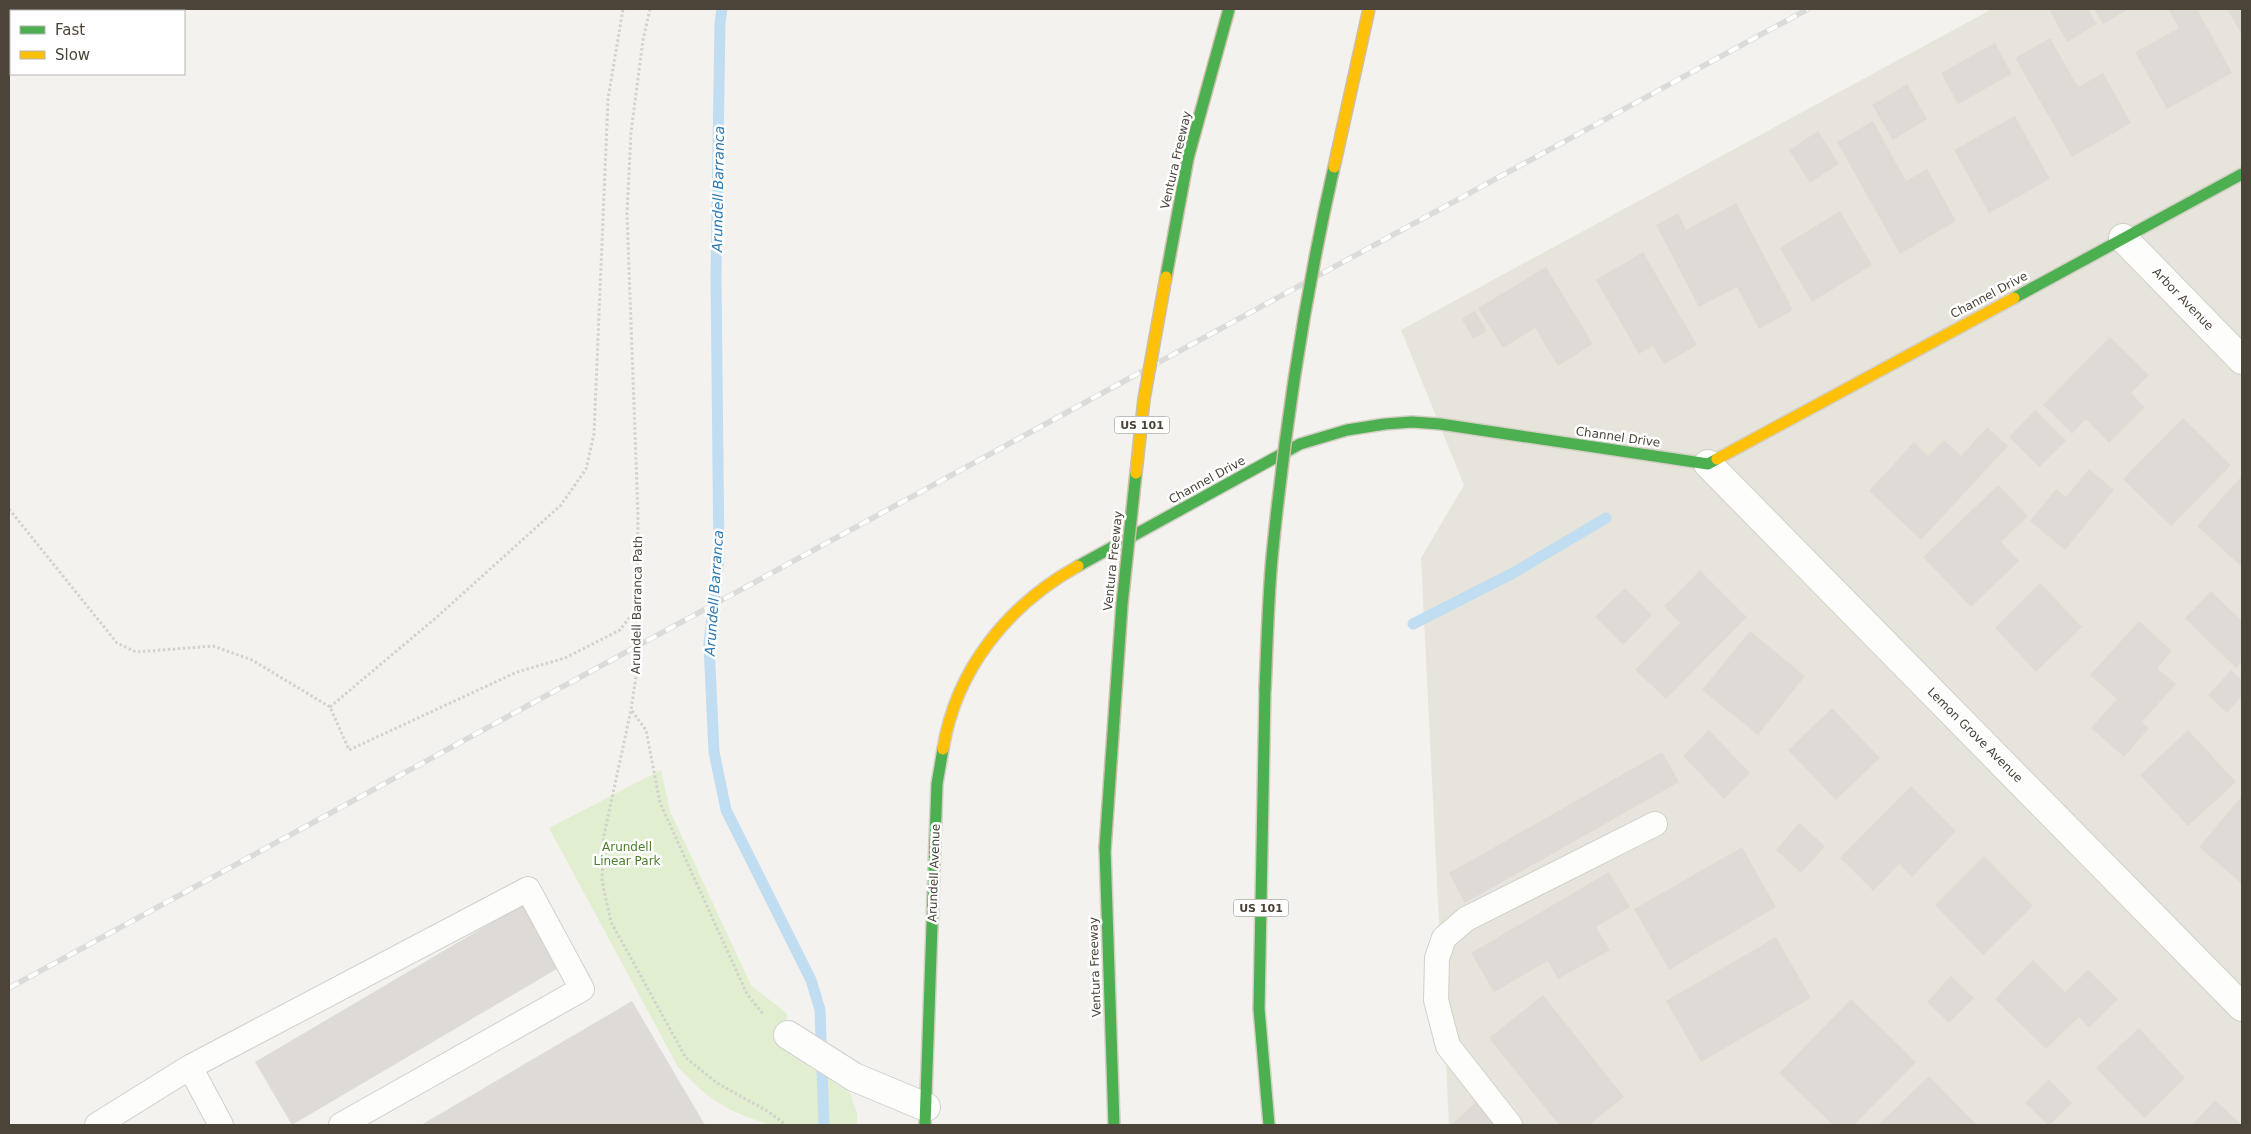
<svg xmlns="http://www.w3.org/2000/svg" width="2251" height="1134" viewBox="0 0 2251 1134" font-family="'DejaVu Sans',sans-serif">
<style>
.residential{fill:#e7e4dc}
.green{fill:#e1eecf}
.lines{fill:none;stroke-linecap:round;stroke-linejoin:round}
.stream{stroke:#c0ddf1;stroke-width:11}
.building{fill:#dedbd6}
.lane-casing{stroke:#d2d0cb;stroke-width:26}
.street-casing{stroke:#d2d0cb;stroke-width:30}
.fast-casing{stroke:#d3cfc5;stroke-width:14}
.slow-casing{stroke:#d3cfc5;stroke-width:14}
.path{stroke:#d3d2cc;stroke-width:3;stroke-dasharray:2.5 2.5;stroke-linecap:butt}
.lane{stroke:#fdfdfc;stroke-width:24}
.street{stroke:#fdfdfc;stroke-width:28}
.fast{stroke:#4caf50;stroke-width:11}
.slow{stroke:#ffc107;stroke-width:11}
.rail-casing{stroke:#dbdbda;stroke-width:5.5}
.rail{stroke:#fff;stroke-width:4;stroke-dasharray:11;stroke-linecap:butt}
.fast-bridge-casing{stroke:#ccbfa9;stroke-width:14;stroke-linecap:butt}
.slow-bridge-casing{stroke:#ccbfa9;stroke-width:14;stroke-linecap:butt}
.fast-bridge{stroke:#4caf50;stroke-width:11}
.slow-bridge{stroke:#ffc107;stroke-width:11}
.labels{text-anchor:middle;stroke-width:5;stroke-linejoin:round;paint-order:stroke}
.shield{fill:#fff;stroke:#817c74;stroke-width:1}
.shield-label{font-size:11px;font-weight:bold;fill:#4b4439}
.street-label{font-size:12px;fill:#4b4439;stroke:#fff}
.park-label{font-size:12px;fill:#4a7f2a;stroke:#fff}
.water-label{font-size:14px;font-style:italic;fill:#2e7ab2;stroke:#fff}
</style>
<rect width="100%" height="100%" fill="#f4f2ee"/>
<path class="residential" d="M1992 9H2242V1125H1449L1421 558 1464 485 1401 330Z"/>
<path class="green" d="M661 770 670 811 751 985 787 1014 786 1052 850 1093 857 1114V1125H765V1123C726 1111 705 1097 678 1067L549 828Z"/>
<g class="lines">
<path class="stream" d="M722 9 720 23 716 276 719 559 709 644 714 752 726 810 811 980 820 1010 824 1125
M1413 624 1515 572 1606 518"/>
</g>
<path class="building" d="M2053 9H2088L2097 24 2067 42 2050 11Z
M2094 9H2129L2103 24Z
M2168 9H2197L2232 73 2167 109 2135 52 2179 28Z
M2227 9H2242V35Z
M2050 38 2078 87 2103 73 2131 123 2072 157 2015 58Z
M1995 43 2012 74 1958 104 1941 73Z
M1907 84 1927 119 1893 140 1872 105Z
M2015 116 2050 179 1989 213 1954 150Z
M1873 121 1906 181 1927 169 1956 221 1900 254 1837 142Z
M1818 131 1839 164 1810 183 1789 150Z
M1736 203 1793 310 1759 329 1737 287 1699 307 1656 225 1678 213 1686 230Z
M1840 211 1872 265 1812 302 1780 248Z
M1643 252 1697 345 1664 364 1653 346 1639 354 1596 280Z
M1546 267 1593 344 1558 366 1535 328 1503 348 1478 308Z
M1475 311 1487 331 1473 339 1462 319Z
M2110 337 2149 375 2131 393 2145 407 2109 443 2086 419 2072 434 2043 405Z
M2035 410 2066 441 2039 467 2009 437Z
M2183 418 2231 465 2171 526 2123 479Z
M1987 427 2008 446 1921 540 1869 491 1914 442 1928 456 1944 440 1961 456Z
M2089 469 2114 490 2065 550 2030 521 2056 489 2066 497Z
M2241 477 2242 479V567L2197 526Z
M1998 485 2028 516 2001 542 2019 561 1971 607 1923 557Z
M1700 570 1747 617 1666 699 1635 670 1680 623 1664 606Z
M2040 583 2082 627 2036 672 1995 628Z
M1625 588 1652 615 1623 645 1595 617Z
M2211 591 2242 621V661L2236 668 2185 618Z
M2139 621 2172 651 2157 668 2176 684 2142 722 2149 728 2124 757 2091 728 2117 699 2090 675Z
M1750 631 1805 676 1758 735 1702 690Z
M2231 670 2242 680V696L2227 713 2208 695Z
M1832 708 1880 758 1836 800 1788 750Z
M1709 730 1750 773 1724 799 1683 756Z
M2188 730 2236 782 2188 826 2140 775Z
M1662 752 1679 782 1465 903 1449 873Z
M1911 786 1956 831 1912 877 1899 864 1873 891 1840 858Z
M2242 796V884L2199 847Z
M1799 823 1825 846 1801 873 1776 850Z
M1742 847 1776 907 1669 970 1634 909Z
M1984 856 2033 906 1983 955 1935 905Z
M1609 872 1630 907 1596 927 1610 950 1558 979 1548 961 1494 992 1471 953Z
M523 904 560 967 292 1125 255 1062Z
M1776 937 1811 998 1701 1062 1666 1001Z
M2033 960 2065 992 2088 970 2118 999 2089 1028 2079 1017 2046 1049 1995 999Z
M1951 976 1974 998 1949 1023 1927 1002Z
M1543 995 1624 1097 1589 1125H1559L1489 1038Z
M1851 999 1916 1062 1854 1125H1833L1779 1073Z
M632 1001 705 1125H421Z
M2139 1028 2185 1078 2144 1118 2096 1068Z
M1929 1076 1977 1125H1878Z
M2049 1079 2072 1103 2050 1125H2048L2025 1103Z
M1478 1100 1502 1125H1451Z
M2215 1100 2242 1125H2192Z"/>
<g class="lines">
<g class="lane-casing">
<path id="lane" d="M190 1067 221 1125
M97 1125 190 1067 528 889 582 989 341 1125
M1510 1125 1448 1046 1436 1000 1437 958 1444 938 1466 919 1655 824"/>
</g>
<g class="street-casing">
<path id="street" d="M2123 238 2242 360
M1708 464 2242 1007
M788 1035 854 1077 926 1107"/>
</g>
<g class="fast-casing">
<path id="fast" d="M2014 298 2242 174
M1078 566 1300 444 1347 430 1385 424 1412 422 1440 424 1708 464 1717 459
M1265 690 1259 1009 1269 1125
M1105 849 1114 1125
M925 1125 937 784 943 749"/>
</g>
<g class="slow-casing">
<path id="slow" d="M1717 459 2014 298
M943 749C956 669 1008 605 1078 566"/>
</g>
<path class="path" d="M650 9 643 40 631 132 627 214 638 515 637 608 635 626 638 663 631 710 604 835 602 881 611 922 686 1058 717 1083 769 1112 786 1125
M9 509 117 643 136 652 213 646 252 660 330 707 349 750 517 672 565 658 620 630 636 609
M330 707 438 616 561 505 586 469 594 434 608 99 623 9
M632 711 646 730 660 803 747 994 763 1014"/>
<use href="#lane" class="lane"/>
<use href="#street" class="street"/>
<use href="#fast" class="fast"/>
<use href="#slow" class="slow"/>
<g class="rail-casing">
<path id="rail" d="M9 988 1808 9"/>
</g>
<use href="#rail" class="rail"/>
<g class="fast-bridge-casing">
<path id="fast-bridge" d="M1166 277 1188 158 1229 9
M1265 690C1267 646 1268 601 1272 557 1285 426 1305 295 1334 167
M1105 849 1122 604 1136 473"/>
</g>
<g class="slow-bridge-casing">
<path id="slow-bridge" d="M1334 167 1369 9
M1136 473 1144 399 1166 277"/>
</g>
<use href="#fast-bridge" class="fast-bridge"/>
<use href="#slow-bridge" class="slow-bridge"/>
</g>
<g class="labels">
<g class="shield">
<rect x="1114.5" y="416.5" width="55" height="17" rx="4"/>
<rect x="1233.5" y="899.5" width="55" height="17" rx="4"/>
</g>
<g class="shield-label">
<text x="1142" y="429">US 101</text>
<text x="1261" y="912">US 101</text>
</g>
<g class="street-label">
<text transform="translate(1176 160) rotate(-77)" y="4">Ventura Freeway</text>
<text transform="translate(1989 295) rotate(-28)" y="4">Channel Drive</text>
<text transform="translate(2183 299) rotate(46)" y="4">Arbor Avenue</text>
<text transform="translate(1618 437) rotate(8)" y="4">Channel Drive</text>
<text transform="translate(1207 480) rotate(-29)" y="4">Channel Drive</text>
<text transform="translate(1113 561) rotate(-84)" y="4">Ventura Freeway</text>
<text transform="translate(637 605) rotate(-89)" y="4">Arundell Barranca Path</text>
<text transform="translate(1975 735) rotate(45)" y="4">Lemon Grove Avenue</text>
<text transform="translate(934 873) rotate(-88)" y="4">Arundell Avenue</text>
<text transform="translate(1095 967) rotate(-92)" y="4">Ventura Freeway</text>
</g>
<g class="park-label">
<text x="627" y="851">Arundell<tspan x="627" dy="14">Linear Park</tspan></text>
</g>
<g class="water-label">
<text transform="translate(718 189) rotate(-89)" y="5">Arundell Barranca</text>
<text transform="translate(714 593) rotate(-86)" y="5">Arundell Barranca</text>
</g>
</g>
<rect width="2251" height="1134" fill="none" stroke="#4b4439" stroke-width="20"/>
<rect x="10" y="10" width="175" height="65" fill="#ffffff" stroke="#b7b4b0"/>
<rect x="20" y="26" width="25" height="8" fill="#4caf50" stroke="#b7b4b0"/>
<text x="55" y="35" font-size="15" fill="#4b4439">Fast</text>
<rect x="20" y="51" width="25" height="8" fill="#ffc107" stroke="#b7b4b0"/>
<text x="55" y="60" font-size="15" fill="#4b4439">Slow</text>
</svg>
